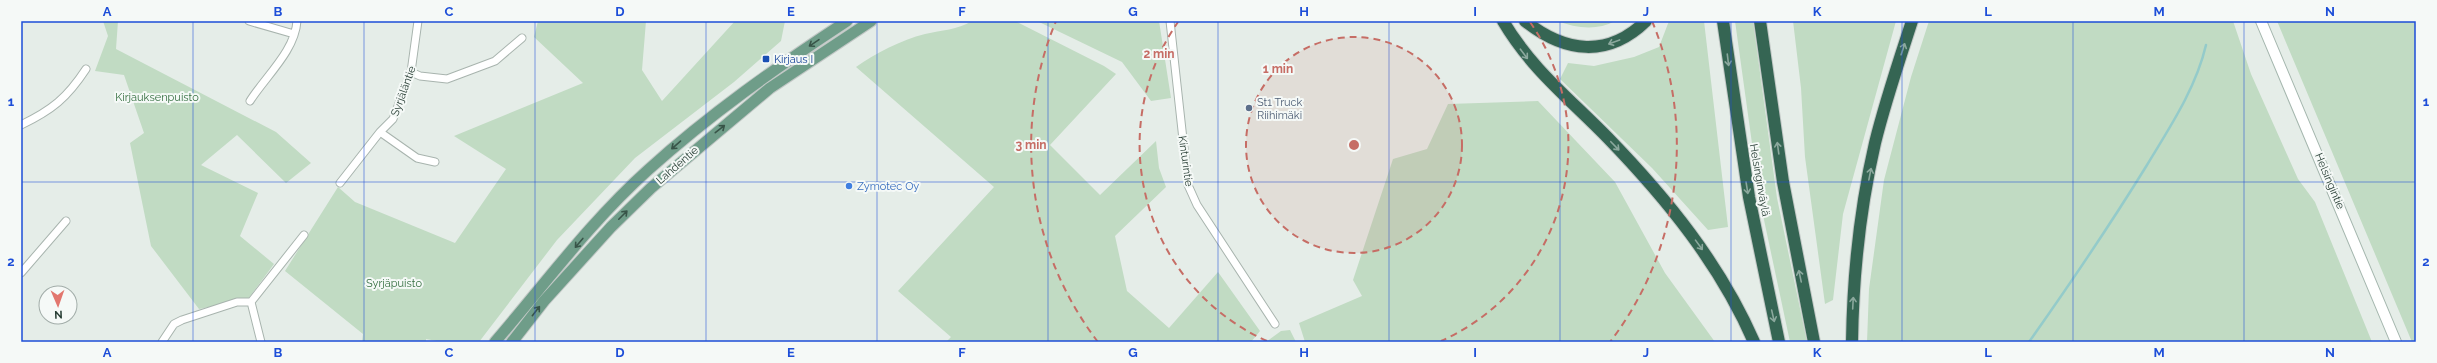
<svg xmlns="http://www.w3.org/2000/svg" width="2437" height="363" viewBox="0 0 2437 363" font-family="Raleway,sans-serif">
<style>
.green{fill:#c1dbc3}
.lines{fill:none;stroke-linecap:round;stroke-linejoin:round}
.stream{stroke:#94cbca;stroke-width:2.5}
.minor-casing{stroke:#a8b4ae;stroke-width:9}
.secondary-casing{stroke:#a5b7ae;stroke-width:12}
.primary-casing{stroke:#c2c8c6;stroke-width:13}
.motorway-casing{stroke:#c2c8c6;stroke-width:14}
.minor{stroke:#fff;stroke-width:7}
.secondary{stroke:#fff;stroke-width:10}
.primary{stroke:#6f9d89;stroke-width:11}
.motorway{stroke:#356553;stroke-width:12}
.oneway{stroke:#8ba89d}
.oneway2{stroke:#385448}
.grid{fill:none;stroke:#1d4ed8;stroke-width:1;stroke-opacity:0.55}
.ring{fill:none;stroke:#c66d65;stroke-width:2;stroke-dasharray:7 5}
.transit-dot{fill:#1a4fb4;stroke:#f5f9f7;stroke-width:1.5}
.service-dot{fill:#5c6f8a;stroke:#f5f9f7;stroke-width:1.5}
.shop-dot{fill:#3f7fe0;stroke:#f5f9f7;stroke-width:1.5}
.labels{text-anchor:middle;stroke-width:4;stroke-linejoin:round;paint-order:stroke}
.transit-label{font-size:11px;fill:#164399;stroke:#f5f9f7;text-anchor:start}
.street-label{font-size:11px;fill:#263c33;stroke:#f5f9f7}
.park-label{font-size:11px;fill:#356f41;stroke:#f5f9f7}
.service-label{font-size:11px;fill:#4e5e75;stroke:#f5f9f7;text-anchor:start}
.shop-label{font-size:11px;fill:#366cbe;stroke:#f5f9f7;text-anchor:start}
.centre{fill:#c66d65;stroke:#f5f9f7;stroke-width:2}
.ring-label{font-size:12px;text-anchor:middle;font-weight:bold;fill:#c66d65;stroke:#f5f9f7;stroke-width:4;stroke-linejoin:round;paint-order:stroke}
.neatline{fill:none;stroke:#1d4ed8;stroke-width:1.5}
.grid-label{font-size:13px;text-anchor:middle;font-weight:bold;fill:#1d4ed8}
</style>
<rect width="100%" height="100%" fill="#e5ede8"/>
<path class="green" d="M103 21H118L116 49 276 132 311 163 286 183 237 135 201 165 258 193 240 236 274 264 248 299 199 309 151 246 130 143 144 133 124 75 95 71 108 36Z
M538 21H646L642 70 662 101 735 21H785L781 41 734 82 635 158 557 240 479 342H442L426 339V342H362L363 334 285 271 338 187 355 202 455 243 506 169 454 136 583 83 534 37Z
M972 21H1015L1104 66 1116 74 1050 145 1100 195 1156 141 1159 168 1166 187 1115 236 1127 291 1169 328 1218 272 1260 331 1251 342H946L951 337 898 291 994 187 856 67C876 53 901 40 925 34 942 30 957 30 972 21Z
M1037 21H1159L1171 98 1151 101 1122 62Z
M1557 21H1615C1597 31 1576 28 1557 21Z
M1669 21H1704L1728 227 1708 230 1652 168 1560 79 1568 63 1594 66 1634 57 1659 47Z
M1735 21H1753L1777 198 1807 342H1790L1760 201Z
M1793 21H1896L1843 214 1833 300 1825 304 1805 157 1801 88Z
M1929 21H2233L2251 74 2298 179 2315 202 2372 342H1867L1869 289 1884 180 1911 77Z
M2277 21H2416V342H2412Z
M1538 101 1615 182 1665 273 1715 342H1305L1299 323 1362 296 1353 280 1393 159 1427 149 1448 104Z
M1290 330 1296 342H1266L1281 331Z"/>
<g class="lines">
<path class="stream" d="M2029 342C2070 284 2110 225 2147 165 2170 127 2196 88 2206 45"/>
<g class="minor-casing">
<path id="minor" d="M249 21 294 34
M1170 21 1188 185 1197 205 1275 324
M411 72 420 76 447 79 495 61 522 38
M250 101C265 77 295 51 297 21
M21 125C52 110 67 98 86 69
M380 132 417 158 435 162
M340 183 380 132 393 119 411 72 418 21
M21 273 66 221
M251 302 304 235
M251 302 261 342
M162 342 174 324 182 320 237 302H251"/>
</g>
<g class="secondary-casing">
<path id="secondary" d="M2261 21 2396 342"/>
</g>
<g class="primary-casing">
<path id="primary" d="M495 342C545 284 591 221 648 170 710 114 777 67 847 21
M512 342 544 301 611 227 651 188 770 88 871 21"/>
</g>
<g class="motorway-casing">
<path id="motorway" d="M1503 21C1532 70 1569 98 1608 138 1667 199 1720 264 1754 342
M1525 21C1565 53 1608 58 1646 21
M1723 21 1749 197 1779 342
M1760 21 1783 182 1814 342
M1852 342C1853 275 1860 208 1875 143 1885 102 1899 61 1912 21"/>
</g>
<use href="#minor" class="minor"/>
<use href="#secondary" class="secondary"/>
<use href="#primary" class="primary"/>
<use href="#motorway" class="motorway"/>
</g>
<defs><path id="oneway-shaft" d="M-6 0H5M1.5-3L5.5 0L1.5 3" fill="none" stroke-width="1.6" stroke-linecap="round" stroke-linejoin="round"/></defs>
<g class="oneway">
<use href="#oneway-shaft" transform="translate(1614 42) rotate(160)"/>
<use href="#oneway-shaft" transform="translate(1903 49) rotate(-72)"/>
<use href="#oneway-shaft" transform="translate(1524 54) rotate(53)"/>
<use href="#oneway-shaft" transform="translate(1728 60) rotate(83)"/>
<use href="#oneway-shaft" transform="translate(1615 146) rotate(46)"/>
<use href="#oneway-shaft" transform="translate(1778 148) rotate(-98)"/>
<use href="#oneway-shaft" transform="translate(1870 174) rotate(-79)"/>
<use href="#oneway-shaft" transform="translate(1747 188) rotate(81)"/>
<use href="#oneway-shaft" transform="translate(1699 245) rotate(54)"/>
<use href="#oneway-shaft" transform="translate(1800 276) rotate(-102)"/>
<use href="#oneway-shaft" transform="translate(1853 303) rotate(-87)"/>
<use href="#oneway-shaft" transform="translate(1773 316) rotate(77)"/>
</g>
<g class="oneway2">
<use href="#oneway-shaft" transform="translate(814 43) rotate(146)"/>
<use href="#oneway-shaft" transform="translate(720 129) rotate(-38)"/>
<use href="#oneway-shaft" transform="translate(676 145) rotate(139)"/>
<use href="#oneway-shaft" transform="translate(623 215) rotate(-45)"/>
<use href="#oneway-shaft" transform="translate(579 243) rotate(130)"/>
<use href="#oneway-shaft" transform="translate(536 311) rotate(-52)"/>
</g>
<path class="grid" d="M193 21V342M364 21V342M535 21V342M706 21V342M877 21V342M1048 21V342M1218 21V342M1389 21V342M1560 21V342M1731 21V342M1902 21V342M2073 21V342M2244 21V342M21 182H2416"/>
<circle cx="1354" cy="145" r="108" fill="#c66d65" fill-opacity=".12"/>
<g class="ring">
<circle cx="1354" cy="145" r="108"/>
<path d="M1267 341A215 215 0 0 1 1178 22M1530 22A215 215 0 0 1 1441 341"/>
<path d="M1098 342A323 323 0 0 1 1056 21M1652 21A323 323 0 0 1 1610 342"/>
</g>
<rect class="transit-dot" x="762" y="55" width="8" height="8" rx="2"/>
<circle class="service-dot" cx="1249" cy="108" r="4"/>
<circle class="shop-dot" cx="849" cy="186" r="4"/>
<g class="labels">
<g class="transit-label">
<text x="774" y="63">Kirjaus I</text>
</g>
<g class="street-label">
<text transform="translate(403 91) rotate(-70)" y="4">Syrjäläntie</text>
<text transform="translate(1186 161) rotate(82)" y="4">Kinturintie</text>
<text transform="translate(677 165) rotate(-41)" y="4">Lahdentie</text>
<text transform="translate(1760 180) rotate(80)" y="4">Helsinginväylä</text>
<text transform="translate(2330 181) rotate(67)" y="4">Helsingintie</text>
</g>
<g class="park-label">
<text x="157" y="101">Kirjauksenpuisto</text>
<text x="394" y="287">Syrjäpuisto</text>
</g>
<g class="service-label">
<text x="1257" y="106">St1 Truck<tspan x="1257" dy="13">Riihimäki</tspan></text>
</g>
<g class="shop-label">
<text x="857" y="190">Zymotec Oy</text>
</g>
</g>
<circle cx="1354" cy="145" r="6" class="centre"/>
<g class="ring-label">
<text x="1159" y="58">2 min</text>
<text x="1278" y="73">1 min</text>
<text x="1031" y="149">3 min</text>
</g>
<rect width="2437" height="363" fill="none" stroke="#f5f9f7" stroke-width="44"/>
<g transform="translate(58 305) rotate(178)"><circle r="19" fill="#f5f9f7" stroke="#a2ada9"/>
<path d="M0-3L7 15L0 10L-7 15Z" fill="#e2766e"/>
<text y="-6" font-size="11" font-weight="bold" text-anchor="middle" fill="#263c33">N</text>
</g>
<rect x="22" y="22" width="2393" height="319" class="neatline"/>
<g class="grid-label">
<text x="107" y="16">A</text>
<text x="278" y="16">B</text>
<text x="449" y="16">C</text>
<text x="620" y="16">D</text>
<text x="791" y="16">E</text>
<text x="962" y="16">F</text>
<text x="1133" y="16">G</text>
<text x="1304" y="16">H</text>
<text x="1475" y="16">I</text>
<text x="1646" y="16">J</text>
<text x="1817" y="16">K</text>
<text x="1988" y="16">L</text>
<text x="2159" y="16">M</text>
<text x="2330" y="16">N</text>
<text x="11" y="106">1</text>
<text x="2426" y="106">1</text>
<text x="11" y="266">2</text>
<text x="2426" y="266">2</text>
<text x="107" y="357">A</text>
<text x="278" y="357">B</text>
<text x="449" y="357">C</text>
<text x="620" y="357">D</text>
<text x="791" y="357">E</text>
<text x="962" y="357">F</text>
<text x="1133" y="357">G</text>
<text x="1304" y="357">H</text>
<text x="1475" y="357">I</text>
<text x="1646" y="357">J</text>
<text x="1817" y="357">K</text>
<text x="1988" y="357">L</text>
<text x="2159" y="357">M</text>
<text x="2330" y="357">N</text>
</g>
</svg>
